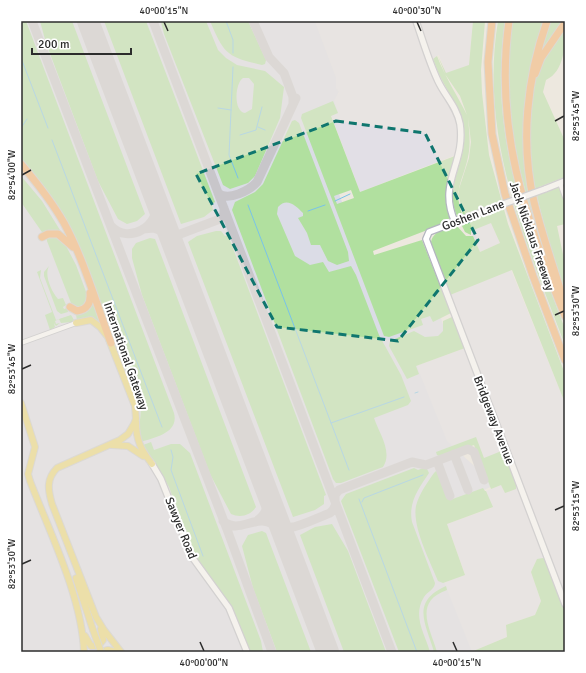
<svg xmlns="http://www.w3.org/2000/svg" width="586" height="673" viewBox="0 0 586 673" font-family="Signika,sans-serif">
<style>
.industrial{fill:#e2dfe6}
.airport{fill:#dbdce6}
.green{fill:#b1e09f;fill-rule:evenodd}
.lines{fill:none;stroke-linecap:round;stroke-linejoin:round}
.stream{stroke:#79c3e9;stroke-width:1}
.taxiway{stroke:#c8c6ca;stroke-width:9}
.runway{stroke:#c8c6ca;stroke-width:22}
.street-casing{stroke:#b3b5bf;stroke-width:6}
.secondary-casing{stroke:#b3b5bf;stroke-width:8}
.primary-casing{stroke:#c8c8c8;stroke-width:8}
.highway-casing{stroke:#c8c8c8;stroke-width:9}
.street{stroke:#fff;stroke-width:4}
.secondary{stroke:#fff;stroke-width:5.5}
.primary{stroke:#ead468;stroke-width:6}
.highway{stroke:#f6ac62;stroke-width:7}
.secondary-bridge-casing{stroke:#b3b5bf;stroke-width:8;stroke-linecap:butt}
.primary-bridge-casing{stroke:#c8c8c8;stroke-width:8;stroke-linecap:butt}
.secondary-bridge{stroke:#fff;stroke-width:5.5}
.primary-bridge{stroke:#ead468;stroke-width:6}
.marked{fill:none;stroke:#0f766e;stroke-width:3;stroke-dasharray:8 5;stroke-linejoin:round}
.ticks{fill:none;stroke:#2c2c2c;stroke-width:1.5}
.labels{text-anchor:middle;stroke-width:4;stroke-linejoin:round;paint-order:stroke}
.street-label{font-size:12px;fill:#2c2c2c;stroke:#fff}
.neatline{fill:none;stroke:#2c2c2c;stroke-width:1.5}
.ticks-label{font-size:10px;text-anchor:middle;fill:#2c2c2c}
</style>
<rect width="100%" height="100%" fill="#ede8df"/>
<path class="industrial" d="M315 21H473L469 65 446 74 439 55 435 57 442 82 455 100 462 118 464 129 463 152 360 192 331 115 333 101 339 93 336 88V77Z
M491 222 500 243 480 252 471 231Z
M511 270 565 403V611L545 559H537L531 572 541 601 535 615 506 625 507 637 471 652 444 583 465 574 447 524 492 508 486 491 501 485 505 493 516 489 484 458 476 438 436 452 416 366 465 348 445 297Z"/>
<path class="airport" d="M21 21H315L336 77V88L339 92 334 101 338 113 312 123 390 328 438 309 446 334 409 347 447 441 495 485 419 519 472 652H21Z"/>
<path class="green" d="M21 21H26L174 413C179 433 156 437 141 442 135 432 143 417 140 406L72 231 58 206 21 158Z
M40 21H72L145 214 137 221 127 224 118 219 98 181 46 43Z
M104 21H146L215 202 212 204 213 210 204 217 181 224Z
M206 21 218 50 226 58 237 65 265 71 284 87 280 118 255 176 248 183 230 189 223 185 164 34 161 22ZM243 78H249L254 84 252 109 245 113C233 111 235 83 243 78Z
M210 21H248L266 60 265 64 262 65C227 57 224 54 210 21Z
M473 21H485L481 70 482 93 489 155 508 224 565 374V403L512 270 450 295 431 244C431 232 445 228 456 225L466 236H473L480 252 500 243 491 223 471 231V235L465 232 461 224 500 209 499 202 461 217H458L463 215 458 192 469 158 471 142 468 117C469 131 471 144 468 157 463 181 453 189 462 214L457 216C443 185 468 161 464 129 462 110 451 98 443 82 439 75 436 67 433 59L437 56C445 77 457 95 467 115L460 96 445 74 438 56 446 73 469 65Z
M498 21H505C488 134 526 226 565 329V345C525 240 479 137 498 21Z
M513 21H545C533 57 523 93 523 132 523 164 533 197 540 228L537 229C515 163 501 91 513 21Z
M550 21H565L541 53Z
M565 27C565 45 565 71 546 80L543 92 565 141V177L539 187 540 194 550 191 548 189 559 188 565 203V224L557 226 565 264V292C543 221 513 142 539 68 545 53 556 40 565 27Z
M333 101 338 113 331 116 360 192 455 156V160C446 180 443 196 450 218L447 220 448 222 373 251 374 255 422 240 451 313 433 322 430 316 421 319 423 325 389 337 384 336 301 118 302 114ZM351 190 354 198 337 204 334 196Z
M295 120 299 123 348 252 349 261 337 265 328 261 320 245H311L307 233 298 218 303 216V213C296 206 287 197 278 207L277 214 295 256 310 265 323 262 329 272 351 266 356 275 379 335 401 375 411 401 408 405 374 418C379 433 393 452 383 467L341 483H336L333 479 232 210 235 202 255 192 263 184 292 121Z
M21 176 42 201 63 235H44L21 202Z
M216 231H221L225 236 228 235 326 495 324 496V504L315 510 293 517 188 242 197 236Z
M53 235 64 242 76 265 88 297 84 305 76 307 71 303 47 241V237Z
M150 238 155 239 256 507C250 516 240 518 231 514L210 474 142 295 132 258V249L136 243Z
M49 266C44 275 51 291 58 299L63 298 66 305 63 307 64 309 67 308 68 312 61 314 57 311 44 276V272Z
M41 270 40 278 56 320 71 315 74 320 72 322 61 323 59 319 55 321 56 324 60 323 56 326 54 323 55 327 50 330 45 315 52 312 37 272Z
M93 304 99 321 89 317 77 320 76 315 89 310Z
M452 317 465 348 416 366 419 374 407 379 389 346 390 341 414 331 425 337 438 336 443 331V321Z
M476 437 484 458 504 450 516 483V489L505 493 501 485 491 489 474 445 441 457 437 455 436 452Z
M151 442 154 450 171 444H180L190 453 261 641 263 652H250L231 607 196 560 169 487 158 468 146 453 143 445Z
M426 467 429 473C419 488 408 502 412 522L435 583C435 589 427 592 424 597 412 616 425 634 430 652H399L341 501 346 494 414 468 418 470Z
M436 471 440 473 450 500 483 488 485 491H486L493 507 447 524 465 575 443 583 438 581C430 561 412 527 416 506 419 494 427 483 434 473Z
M332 524 348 551 386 652H344L300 535 315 527Z
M262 531 266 533 311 652H277L253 588 242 546 248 535Z
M543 558 545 559 565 611V652H471L507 637 506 625 535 615 541 601 531 572 537 559Z
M446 586 447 590C413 602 430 628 437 652H434C426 624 410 602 446 586Z"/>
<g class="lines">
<path class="stream" d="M226 21 233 40V53
M21 58 48 128
M233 67 229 155 238 178
M218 108 231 110
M258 127 265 130
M21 128 27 119
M240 135 256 130 262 107
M52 140 162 427
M335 201 350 194
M248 205 349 470
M308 211 325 205
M415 393 418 392
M331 423 404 397
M171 450 173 457 171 470 203 556
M359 499 417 652
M362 502 364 498 423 475"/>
<path class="taxiway" d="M32 21 228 532 272 652
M153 21 392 652
M253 21 269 57 284 73 293 97V104
M218 193C228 202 250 190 257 182L296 98
M111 226C128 245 161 226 156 201
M143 229 154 228 175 236 220 219 224 215V208
M174 248V241L178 235
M454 454 468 490
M437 461 450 496
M335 501V495L339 490 412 462 426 465 468 449 474 452 484 480
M223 521C236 532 248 521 262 521 271 521 280 530 289 528 302 526 317 518 330 513L333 510 336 504
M255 522C267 515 270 505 267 492
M285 541V533L292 527"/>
<path class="runway" d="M88 21 328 652"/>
<g class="street-casing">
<path id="street" d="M560 183 565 197
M21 343 76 323"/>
</g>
<g class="secondary-casing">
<path id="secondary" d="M416 21C423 41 429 62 438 81 445 96 457 107 460 124 466 164 437 182 455 222
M545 189 565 181
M495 207 429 232 426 239 565 604
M152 464 161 479 192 557 229 608 247 652"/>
</g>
<g class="primary-casing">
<path id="primary" d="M76 323 91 320 100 327 108 337 135 406 136 419 134 424 128 434 120 440 57 468C46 479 48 490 52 504L96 617 104 630 121 652
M21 403 35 447 28 474 30 481C50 533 82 597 84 652
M136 422C136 440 141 450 152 464
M112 445 128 446 143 456
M76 578 93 630
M85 636 91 646H98L103 640 101 629
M100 652 108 650 116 652"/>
</g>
<g class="highway-casing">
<path id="highway" d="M492 21 488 62 492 134 505 194 533 276 565 360
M509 21C494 129 525 217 565 316
M547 21C527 78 520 142 534 202 542 235 554 268 564 302
M535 74 541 58 565 23
M21 164C37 183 52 202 64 223 84 260 96 303 111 343
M42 237 48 234H58L73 247
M70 307 77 311C87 310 91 303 90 293"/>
</g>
<use href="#street" class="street"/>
<use href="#secondary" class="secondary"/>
<use href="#primary" class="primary"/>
<use href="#highway" class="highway"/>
<g class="secondary-bridge-casing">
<path id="secondary-bridge" d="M495 207 545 189"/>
</g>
<g class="primary-bridge-casing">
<path id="primary-bridge" d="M93 630 101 652"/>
</g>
<use href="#secondary-bridge" class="secondary-bridge"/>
<use href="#primary-bridge" class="primary-bridge"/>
</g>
<path d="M0 0H586V673H0ZM336 121 425 133 478 240 398 341 277 327 196 174Z" fill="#ede8df" fill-opacity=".55" fill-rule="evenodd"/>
<path class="marked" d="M336 121 425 133 478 240 398 341 277 327 196 174Z"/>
<path class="ticks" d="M164 22 168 31M417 22 421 31M555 121 564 116M22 175 31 170M555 315 564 311M22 369 31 365M555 510 564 506M22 564 31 560M200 642 204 651M453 642 457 651"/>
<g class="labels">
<g class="street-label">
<text transform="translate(473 215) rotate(-21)" y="4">Goshen Lane</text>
<text transform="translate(532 236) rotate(71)" y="4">Jack Nicklaus Freeway</text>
<text transform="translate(126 356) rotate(71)" y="4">International Gateway</text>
<text transform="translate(494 420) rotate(69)" y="4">Bridgeway Avenue</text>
<text transform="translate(181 528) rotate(68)" y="4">Sawyer Road</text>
</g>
</g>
<rect width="586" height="673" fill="none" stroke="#ffffff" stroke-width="44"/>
<path d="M32 48v6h99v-6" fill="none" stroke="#2c2c2c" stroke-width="2"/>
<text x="38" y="48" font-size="12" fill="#2c2c2c" stroke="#ffffff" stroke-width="3" paint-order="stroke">200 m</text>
<rect x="22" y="22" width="542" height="629" class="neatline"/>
<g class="ticks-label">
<text x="164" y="14">40°00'15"N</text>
<text x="417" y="14">40°00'30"N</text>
<text transform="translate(575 116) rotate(-90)" y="4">82°53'45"W</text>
<text transform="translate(11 175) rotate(-90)" y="4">82°54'00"W</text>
<text transform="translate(575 311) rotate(-90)" y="4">82°53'30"W</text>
<text transform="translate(11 369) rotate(-90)" y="4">82°53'45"W</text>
<text transform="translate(575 506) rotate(-90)" y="4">82°53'15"W</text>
<text transform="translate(11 564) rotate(-90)" y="4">82°53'30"W</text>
<text x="204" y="666">40°00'00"N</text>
<text x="457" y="666">40°00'15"N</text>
</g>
</svg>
